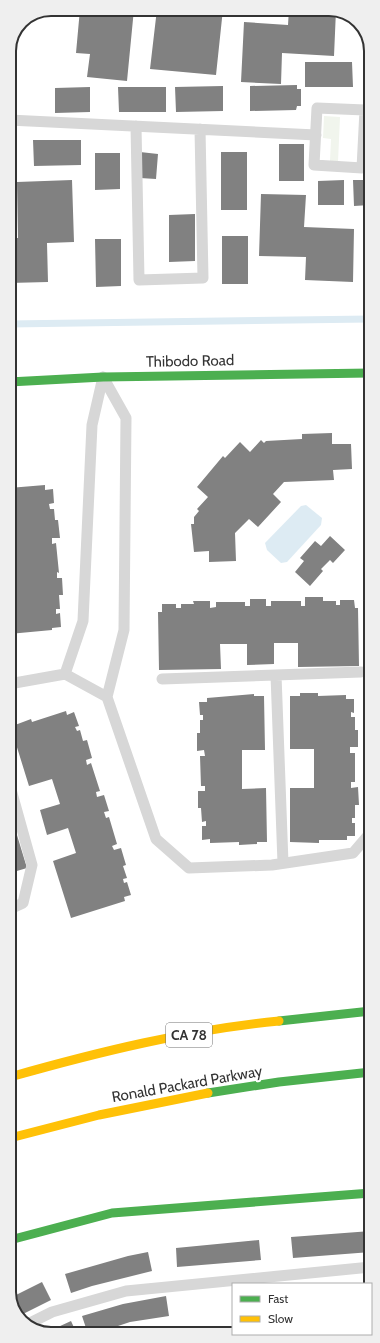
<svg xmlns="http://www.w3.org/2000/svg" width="380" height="1343" viewBox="0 0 380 1343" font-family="Cabin,sans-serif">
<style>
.green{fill:#f1f5ed}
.water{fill:#ddebf3}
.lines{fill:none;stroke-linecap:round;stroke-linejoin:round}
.stream{stroke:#ddebf3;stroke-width:7}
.building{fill:#818181}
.lane{stroke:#d7d7d7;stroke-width:11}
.fast{stroke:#4caf50;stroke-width:9}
.slow{stroke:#ffc107;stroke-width:9}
.labels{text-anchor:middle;stroke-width:4;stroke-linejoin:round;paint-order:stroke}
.shield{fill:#fff;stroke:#707070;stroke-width:1}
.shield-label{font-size:14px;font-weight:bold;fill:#333}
.street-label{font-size:15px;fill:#333;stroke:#fff}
.rim{fill:none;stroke:#333;stroke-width:2}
</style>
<rect width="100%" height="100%" fill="#fff"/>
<path class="green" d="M324 116 340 117 338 162 330 161 331 139 323 138Z"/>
<path class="water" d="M306 505 322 518 321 525 287 562 281 563 267 550 265 543 301 506Z"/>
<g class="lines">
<path class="stream" d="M9 324 370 319"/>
</g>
<path class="building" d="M80 9H134L127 81 87 77 90 54 76 53Z
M157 9H223L216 75 150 69Z
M289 9 336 10 334 56 282 53 281 84 241 82 244 22 288 25Z
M369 40 370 42V55H369Z
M363 61H370V87H363Z
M305 62H352L353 87H305Z
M297 85V89H301V106H297L296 110 250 111V86Z
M223 86V111L176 112 175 87Z
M90 87V112L55 113V88Z
M118 87H166V112H119Z
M33 140H81V165L34 166Z
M279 144H304V181H279Z
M140 152 158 154 156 179 140 178Z
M221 152H247V210H221Z
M95 153H120V189L95 190Z
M72 180 74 242 47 243 48 282 9 283V238H18L17 182Z
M344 180V205H318V181Z
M353 180H370V205L354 206Z
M261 194 306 195 304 227 354 229 353 282 305 280 306 257 259 256Z
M195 214V261L169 262V215Z
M222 236H248V284H222Z
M95 239H121V286L96 287Z
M332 433V444H351L352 469 333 470 334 480 284 482 273 494 281 502 258 527 249 519 235 533 236 561 209 562V551L194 552 191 524H194V517L199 511 197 509 208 497 197 487 223 456 225 458 240 442 250 452 261 440 264 443 266 441 302 439V434Z
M45 485V490L53 489 54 503 49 504 50 509H54L55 520H58L60 538H52V544L56 543 59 573 57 572V578H62L63 595H59L60 609H56V614L60 613 61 627 52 628V630L9 634V573L17 572 15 548H9V488Z
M330 536 345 550 333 563 330 560 321 569 323 571 310 586 295 572 304 561 300 558 315 541 321 546Z
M305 597H323V601H336V605H340V600H354L355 608H358L359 666 298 667V643H274V664L247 665V644H220L221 669 159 670 158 612H162V604H176V608H181V604H194L193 601H210V608L216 607V602H245V606H250V599H266V606H271V601H301V606H305Z
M300 693H318V696L346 695V699H354V713L351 712V717H355V730H358V747H350V753H355V782H351V788L358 787 359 805H355V818H352V823H355V836H347V840H319V843L290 842V788H314V749H290V696H300Z
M254 694V696H264L265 750H242V789L266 788 267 842H257V844L239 845V842L210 843V839L202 840V826H206V821L202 822 201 808H198V791H205V786H201L200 756H205L204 750 197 751V733H200V720H203V715H200L199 702H207V698Z
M66 711 67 715 74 712 79 726 75 727 77 731 80 730 83 741 87 740 92 758 86 760 87 765 91 763 100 791 96 792 97 797 104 795 109 811 104 812 106 818 109 817 117 844 112 846 114 850 121 848 126 865 123 866 127 878 123 879 124 883 127 882 131 895 124 897 125 901 71 918 53 861 76 853 68 828 47 835 40 810 60 804 52 779 29 786 11 728 16 727 15 725 31 719 32 722Z
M10 812 27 868 10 873Z
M371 1231V1252L293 1258 291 1237Z
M259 1240 261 1260 177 1267 176 1248Z
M148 1252 152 1271 92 1286 71 1293 65 1274 128 1256Z
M42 1282 51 1300 19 1316 10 1298Z
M166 1296 169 1316 130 1322 94 1334H88L82 1316 123 1304Z
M71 1321 77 1334 45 1333Z
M212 1330 213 1333H200Z
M227 1330 228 1333H215Z"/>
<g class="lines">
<path class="lane" d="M317 108 365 110 362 168 314 165Z
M9 120 316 135
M136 126 139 280 203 278 200 129
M103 377 126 418 124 630 107 697
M65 674 83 621 92 425 103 377
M276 675 283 863
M162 679 361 672
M9 684 65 674 107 697 156 839 189 868 272 865 353 853 371 832
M10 786 32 865 23 903 10 909
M26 1325 52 1312 126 1291 371 1267"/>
<path class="fast" d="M9 382 103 377 370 373
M279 1021 371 1011
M208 1093 279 1082 371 1072
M10 1240 112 1213 371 1193"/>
<path class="slow" d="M10 1077C98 1052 188 1030 279 1021
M10 1138 99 1115 208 1093"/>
</g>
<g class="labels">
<rect class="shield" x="166" y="1023" width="46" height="24" rx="3"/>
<g class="shield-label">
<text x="189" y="1040">CA 78</text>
</g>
<g class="street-label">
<text transform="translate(190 361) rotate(-1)" y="5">Thibodo Road</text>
<text transform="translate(187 1084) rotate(-10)" y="5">Ronald Packard Parkway</text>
</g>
</g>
<path d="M0 0H380V1343H0ZM51 16H329A35 35 0 0 1 364 51V1292A35 35 0 0 1 329 1327H51A35 35 0 0 1 16 1292V51A35 35 0 0 1 51 16Z" fill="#efefef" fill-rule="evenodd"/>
<path class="rim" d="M51 16H329A35 35 0 0 1 364 51V1292A35 35 0 0 1 329 1327H51A35 35 0 0 1 16 1292V51A35 35 0 0 1 51 16Z"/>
<rect x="232" y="1283" width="140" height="52" fill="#ffffff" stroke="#adadad"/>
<rect x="240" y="1296" width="20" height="6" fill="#4caf50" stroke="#adadad"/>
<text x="268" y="1303" font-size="12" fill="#333333">Fast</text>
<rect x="240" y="1316" width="20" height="6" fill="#ffc107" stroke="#adadad"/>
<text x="268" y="1323" font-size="12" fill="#333333">Slow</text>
</svg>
